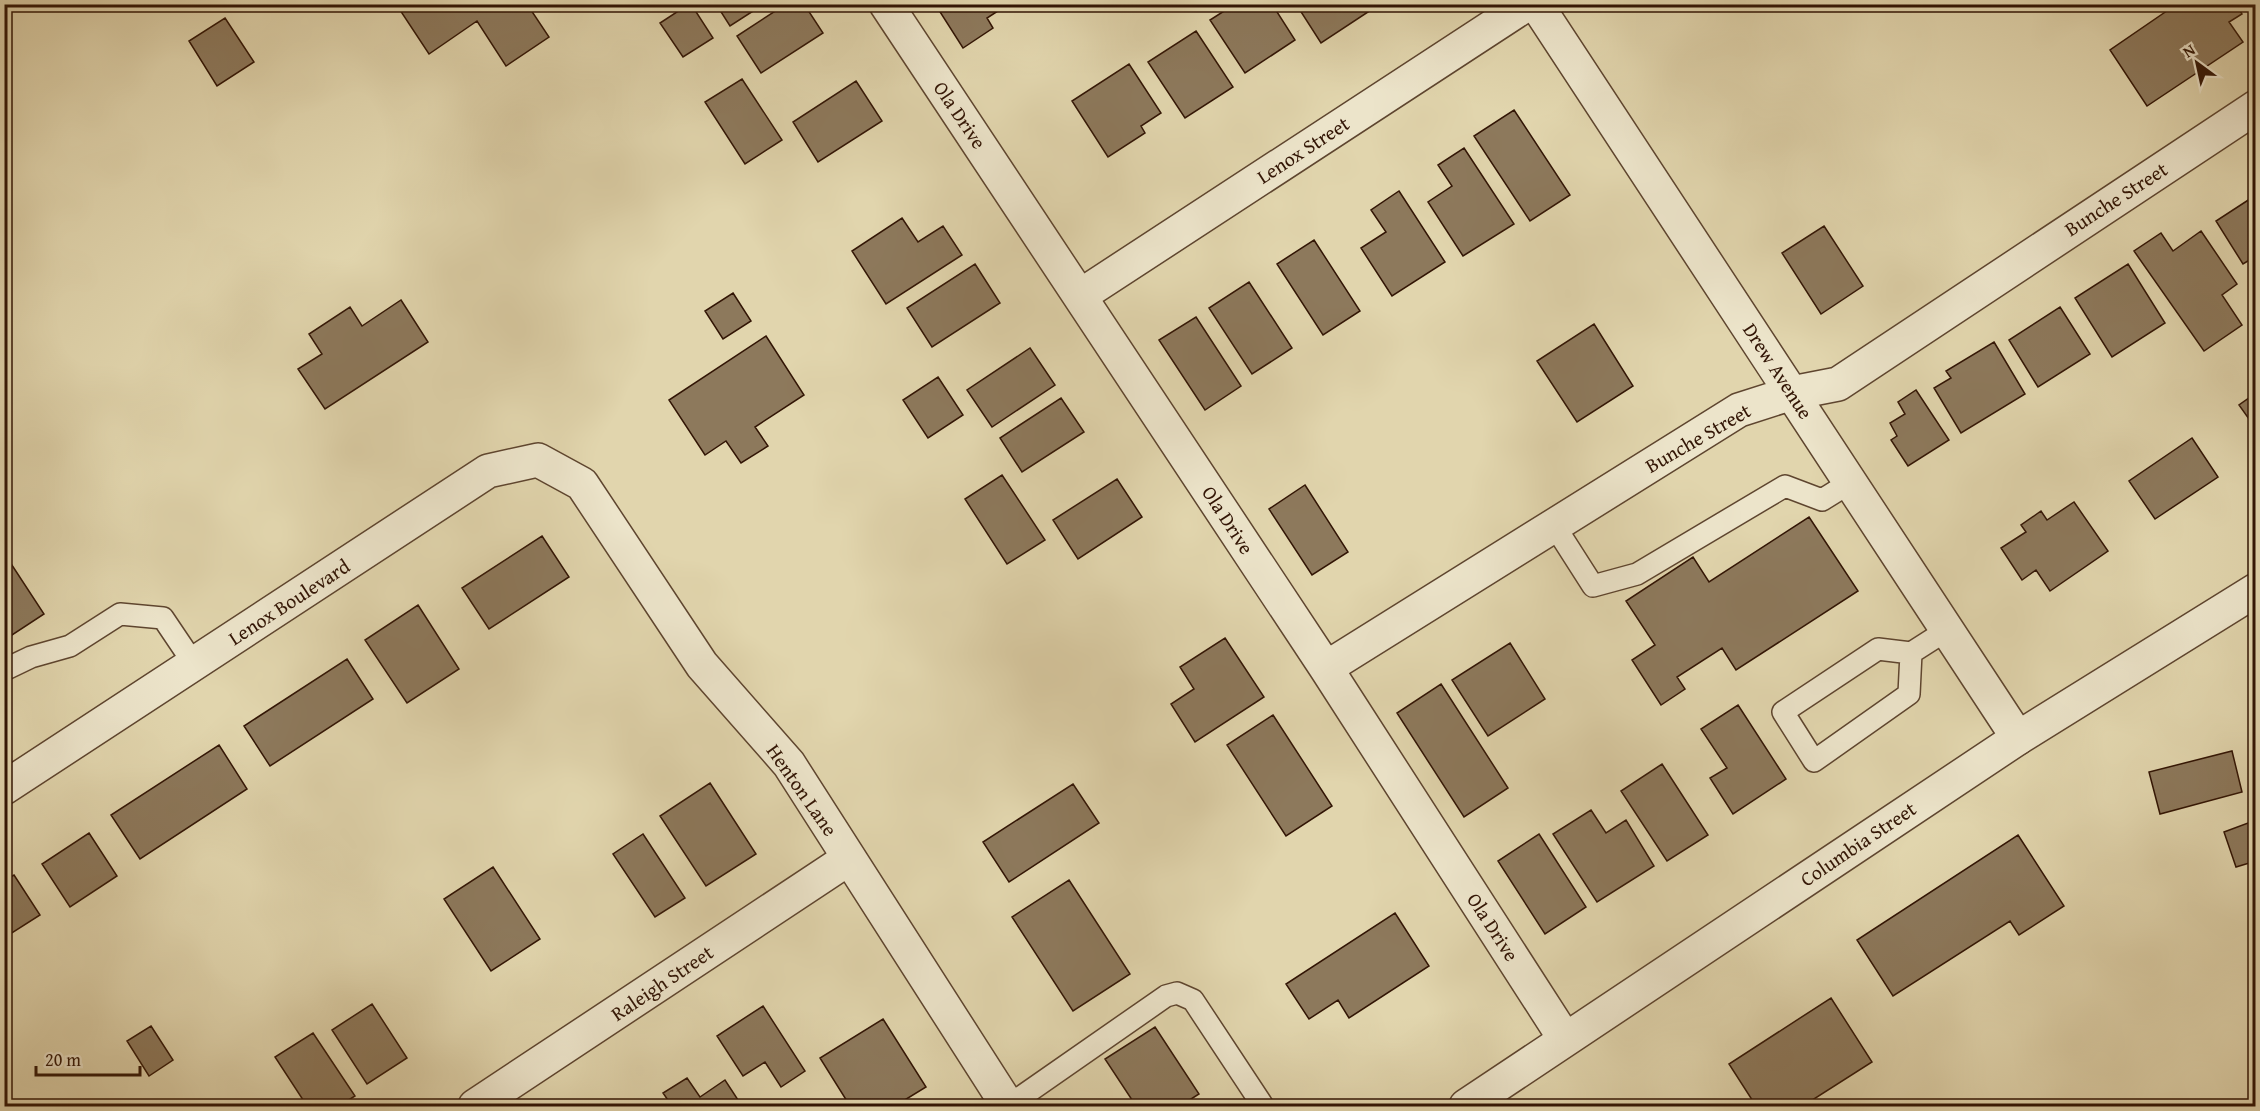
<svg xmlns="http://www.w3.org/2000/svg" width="2260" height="1111" viewBox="0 0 2260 1111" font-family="'Gentium Book Plus',serif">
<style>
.building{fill:#8d795c;stroke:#321505;stroke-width:1.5}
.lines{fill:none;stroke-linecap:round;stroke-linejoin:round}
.service-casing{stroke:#5e452f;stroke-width:24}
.minor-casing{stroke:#5e452f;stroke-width:36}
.tertiary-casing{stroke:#5e452f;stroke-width:36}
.service{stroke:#ece4ca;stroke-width:21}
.minor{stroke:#ece4ca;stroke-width:33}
.tertiary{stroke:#ece4ca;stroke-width:33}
.labels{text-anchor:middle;stroke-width:5;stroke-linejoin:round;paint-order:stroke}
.street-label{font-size:20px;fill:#321505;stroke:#ece4ca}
</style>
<rect width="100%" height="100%" fill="#e1d5ad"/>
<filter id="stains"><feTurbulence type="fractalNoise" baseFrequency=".00333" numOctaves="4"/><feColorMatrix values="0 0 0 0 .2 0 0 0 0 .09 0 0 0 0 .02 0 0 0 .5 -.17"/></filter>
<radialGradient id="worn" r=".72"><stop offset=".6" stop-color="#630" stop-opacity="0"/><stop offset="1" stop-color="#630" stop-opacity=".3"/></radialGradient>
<path class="building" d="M396 4H527L549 37 506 66 477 21 429 54Z
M689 4H691L713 38 683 57 660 23Z
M716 4H764L730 26Z
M786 4H804L823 33 761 73 737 36Z
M935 4H994L998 11 987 18 993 28 963 48Z
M1235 4H1272L1295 40 1245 73 1210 20Z
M1296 4H1363L1368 12 1321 43Z
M2177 4H2236L2242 14 2229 22 2243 42 2147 106 2110 50Z
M225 18 254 62 217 86 189 41Z
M1196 31 1233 87 1185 118 1148 62Z
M1129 64 1161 113 1141 126 1145 133 1108 157 1072 101Z
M742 79 782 140 745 164 705 102Z
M856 81 882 121 818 162 793 122Z
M1514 110 1570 195 1530 221 1474 136Z
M1464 148 1514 224 1463 256 1428 202 1452 186 1438 165Z
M1399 191 1445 262 1392 296 1361 248 1386 232 1371 210Z
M2256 195V256L2243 264 2216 221Z
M902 218 918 242 943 226 962 255 886 304 852 251Z
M1824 226 1863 286 1821 314 1782 253Z
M2201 231 2237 284 2222 295 2242 325 2204 351 2134 251 2161 233 2173 251Z
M1314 240 1360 311 1323 335 1277 264Z
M975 264 1000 303 932 347 907 308Z
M2128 264 2165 323 2112 357 2075 298Z
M1249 282 1292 348 1252 374 1209 308Z
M733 293 751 321 723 339 705 311Z
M401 300 428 342 325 409 298 369 322 354 309 334 350 307 362 326Z
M2060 307 2090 354 2038 387 2009 340Z
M1196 317 1241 386 1205 410 1159 340Z
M1594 324 1633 386 1577 422 1537 361Z
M766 336 804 395 755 427 768 446 741 463 726 441 705 455 669 400Z
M1994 342 2025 394 1961 433 1934 388 1951 378 1946 371Z
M1030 348 1055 385 992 427 967 390Z
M938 377 963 415 928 438 903 400Z
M1916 390 1949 440 1908 466 1891 440 1897 436 1890 423 1905 414 1898 402Z
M2256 393V429L2239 405Z
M1061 398 1084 432 1022 472 1000 438Z
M2192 438 2218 477 2155 519 2129 481Z
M1002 475 1045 540 1007 564 965 499Z
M1117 479 1142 517 1078 559 1053 520Z
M1305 485 1348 552 1312 575 1269 509Z
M2074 502 2108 551 2050 591 2036 570 2022 580 2001 548 2026 532 2021 525 2041 511 2047 520Z
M1809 517 1858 591 1736 670 1722 648 1677 677 1685 689 1661 705 1632 660 1655 645 1626 601 1693 557 1709 582Z
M542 536 569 577 489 629 462 588Z
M4 553 44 614 9 637 4 630Z
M418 605 459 669 407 703 365 640Z
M1225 638 1264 697 1195 742 1171 704 1194 689 1180 667Z
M1510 643 1545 699 1488 736 1452 680Z
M347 659 373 699 270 766 244 726Z
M1441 684 1508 788 1464 817 1397 713Z
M1738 705 1786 779 1733 814 1710 778 1727 768 1701 729Z
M1273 715 1332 806 1286 836 1227 745Z
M219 745 247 789 140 859 111 815Z
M2232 751 2242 792 2160 814 2149 772Z
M1662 764 1708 835 1667 861 1621 791Z
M710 783 756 854 706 886 660 816Z
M1073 784 1099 823 1009 882 983 842Z
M1591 810 1606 833 1626 820 1654 866 1597 902 1553 834Z
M2256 820V861L2236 867 2224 832Z
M89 833 117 876 70 907 42 864Z
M643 834 685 898 655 917 613 854Z
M1539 834 1586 907 1545 934 1498 861Z
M2018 835 2064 906 2019 935 2010 921 1893 996 1857 940Z
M493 867 540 939 491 971 444 899Z
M14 875 40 915 4 938V881Z
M1069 880 1130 974 1073 1011 1012 917Z
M1395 913 1429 966 1349 1018 1338 1000 1309 1019 1286 984Z
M1831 998 1872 1062 1803 1106H1756L1729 1064Z
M372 1004 407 1058 367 1084 332 1030Z
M763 1006 805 1071 781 1087 765 1062 743 1076 717 1036Z
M883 1019 926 1087 895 1106H850L820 1058Z
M151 1026 173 1060 149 1076 127 1041Z
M1155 1027 1199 1094 1180 1106H1136L1105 1059Z
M313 1033 355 1096 339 1106H307L275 1057Z
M687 1078 700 1097 725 1080 742 1106H672L663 1093Z"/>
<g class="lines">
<g class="service-casing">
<path id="service" d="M1554 525 1593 586 1637 574 1785 486 1822 500 1851 482
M1911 653 1909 694 1814 761 1783 712 1878 649 1911 653 1947 630
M4 670 31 657 70 646 120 614 163 618 194 664
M1008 1106 1166 996 1177 993 1193 1000 1263 1106"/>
</g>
<g class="minor-casing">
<path id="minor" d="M886 4 1326 668 1565 1039
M1536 4 2018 738
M1080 296 1527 4
M1326 668 1739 410 1792 393 1838 384 2256 107
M4 788 488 471 538 460 582 484 702 665 789 764 1008 1106
M475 1106 848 859"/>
</g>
<g class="tertiary-casing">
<path id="tertiary" d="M1466 1106 2018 738 2256 590"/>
</g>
<use href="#service" class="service"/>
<use href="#minor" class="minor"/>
<use href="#tertiary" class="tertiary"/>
</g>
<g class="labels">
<g class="street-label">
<text transform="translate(960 115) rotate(56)" y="7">Ola Drive</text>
<text transform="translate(1303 150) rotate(-33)" y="7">Lenox Street</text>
<text transform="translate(2116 199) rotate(-33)" y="7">Bunche Street</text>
<text transform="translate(1778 371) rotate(57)" y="7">Drew Avenue</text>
<text transform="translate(1698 438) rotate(-30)" y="7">Bunche Street</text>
<text transform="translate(1228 520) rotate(57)" y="7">Ola Drive</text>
<text transform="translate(289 602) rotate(-33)" y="7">Lenox Boulevard</text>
<text transform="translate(802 790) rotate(55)" y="7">Henton Lane</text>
<text transform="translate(1858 844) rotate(-34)" y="7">Columbia Street</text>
<text transform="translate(1493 927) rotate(57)" y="7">Ola Drive</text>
<text transform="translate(662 983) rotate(-34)" y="7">Raleigh Street</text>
</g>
</g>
<rect width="2260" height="1111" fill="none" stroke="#e1d5ad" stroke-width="24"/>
<rect x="6" y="6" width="2248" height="1099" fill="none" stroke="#321505" stroke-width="3"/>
<rect x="12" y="12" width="2236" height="1087" fill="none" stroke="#321505" stroke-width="1.5"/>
<g transform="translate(2197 63) rotate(327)" stroke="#ece4ca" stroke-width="4.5" paint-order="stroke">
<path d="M0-4.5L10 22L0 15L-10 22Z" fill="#321505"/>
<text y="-9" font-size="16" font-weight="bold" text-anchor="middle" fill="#321505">N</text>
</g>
<path d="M36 1066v9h104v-9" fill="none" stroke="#321505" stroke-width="3"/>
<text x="45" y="1066" font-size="18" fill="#321505" stroke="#ece4ca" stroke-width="4.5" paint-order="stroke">20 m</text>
<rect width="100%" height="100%" filter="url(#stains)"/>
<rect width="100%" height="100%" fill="url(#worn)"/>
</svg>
